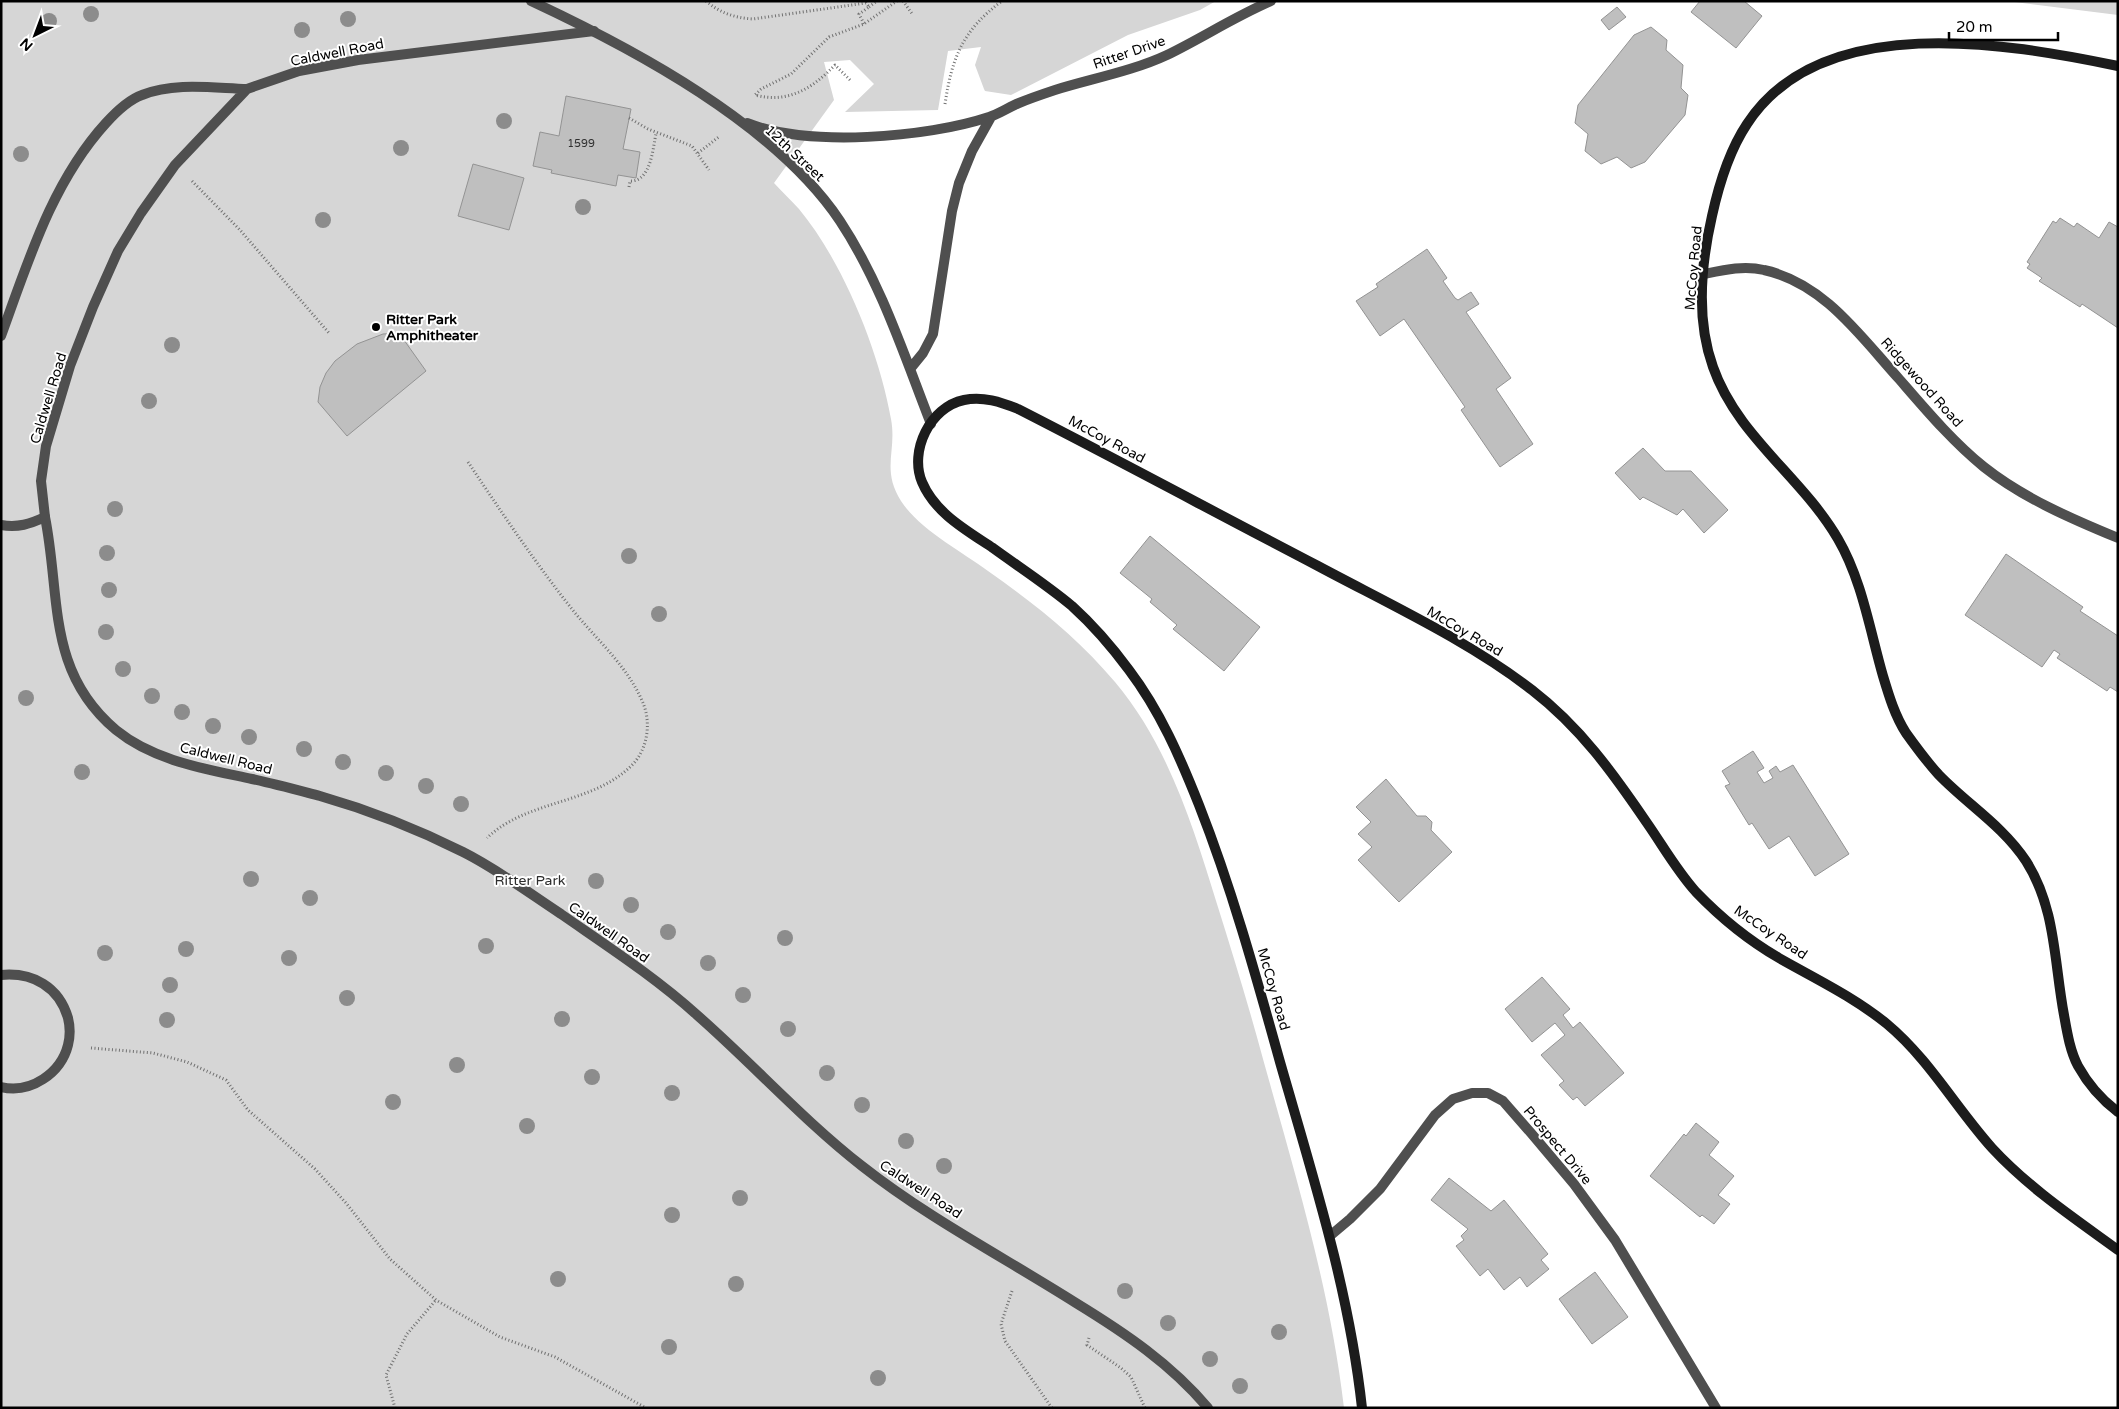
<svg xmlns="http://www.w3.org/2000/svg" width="2119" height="1409" viewBox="0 0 2119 1409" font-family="'Varela Round',sans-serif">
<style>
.green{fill:#d6d6d6}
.building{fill:#bfbfbf;stroke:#939393}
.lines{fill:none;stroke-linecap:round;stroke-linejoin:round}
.path{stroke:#717171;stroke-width:3;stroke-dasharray:1 2.5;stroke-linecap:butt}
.lane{stroke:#4f4f4f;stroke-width:10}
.street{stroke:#4f4f4f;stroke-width:10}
.secondary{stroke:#1c1c1c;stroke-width:10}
.tree{fill:#8c8c8c}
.poi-dot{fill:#000;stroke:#fff;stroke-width:2}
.labels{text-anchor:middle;stroke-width:4;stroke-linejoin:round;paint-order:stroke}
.number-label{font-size:11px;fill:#303030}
.street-label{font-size:14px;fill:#000;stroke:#fff}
.poi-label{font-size:14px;font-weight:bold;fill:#000;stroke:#fff;text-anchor:start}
.park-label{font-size:14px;fill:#2d2d2d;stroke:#fff}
</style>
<rect width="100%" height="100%" fill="#fff"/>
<path class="green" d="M1 1H1216L1200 10 1128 35 1011 95 985 91 984 89 975 65 981 47 948 51 938 110 845 112 874 84 850 60 824 62 834 100 774 183C782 192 791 200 799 209 843 262 879 351 891 419 897 451 881 469 901 501 919 529 961 551 988 571 1035 604 1078 638 1115 682 1168 745 1193 826 1217 904 1233 955 1249 1007 1263 1059 1295 1174 1330 1288 1344 1408H1Z
M2007 1H2118V15Z"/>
<path class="building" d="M1700 1H1744L1762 16 1736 48 1691 12Z
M1617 7 1626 17 1609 30 1601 20Z
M1651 27 1667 40 1666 50 1683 65 1681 88 1688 95 1685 115 1645 162 1631 168 1617 157 1601 164 1585 151 1588 134 1575 123 1578 105 1634 35Z
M566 96 631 109 623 149 640 152 636 178 618 175 616 186 551 173 552 170 533 166 540 132 559 136Z
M473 164 524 178 509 230 458 216Z
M2060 218 2074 227 2077 223 2099 238 2109 222 2118 227V328L2082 304 2080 307 2039 281 2042 278 2027 268 2030 264 2027 262 2053 221 2056 223Z
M1427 249 1447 278 1443 281 1455 298 1458 300 1471 292 1479 304 1466 312 1511 378 1496 389 1533 444 1500 467 1461 410 1465 407 1404 319 1380 336 1356 301 1378 287 1376 284Z
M399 333 426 371 347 436 318 402 320 387 326 373 335 361 357 344 383 334Z
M1643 448 1665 471H1691L1728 510 1704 533 1683 509 1677 515 1643 497 1640 500 1615 473Z
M1150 536 1260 627 1224 671 1173 629 1177 625 1150 602 1152 599 1120 573Z
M2006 554 2083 607 2080 611 2118 636V692L2110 687 2107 691 2057 658 2060 654 2054 650 2042 667 1965 615Z
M1753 751 1764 768 1757 772 1764 783 1773 778 1769 771 1776 766 1780 772 1793 765 1849 854 1815 876 1789 836 1769 849 1752 823 1749 825 1725 786 1730 784 1722 771Z
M1386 779 1417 816H1426L1432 822 1431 830 1452 852 1399 902 1358 860 1372 847 1358 834 1371 822 1356 807Z
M1542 977 1570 1009 1563 1015 1573 1028 1580 1022 1624 1073 1585 1106 1577 1097 1573 1100 1559 1085 1564 1081 1541 1055 1565 1035 1555 1023 1532 1042 1505 1009Z
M1696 1123 1719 1142 1709 1155 1734 1176 1718 1195 1730 1204 1714 1224 1702 1215 1700 1217 1650 1176 1684 1134 1686 1136Z
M1449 1178 1491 1211 1504 1200 1548 1254 1541 1260 1549 1269 1527 1287 1520 1277 1504 1290 1488 1269 1480 1276 1456 1246 1464 1240 1461 1236 1468 1229 1431 1200Z
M1595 1272 1628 1317 1592 1344 1559 1299Z"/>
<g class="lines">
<path class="path" d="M706 1C720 13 735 18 753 19L866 3 869 7 859 14 864 24
M903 1 913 15
M869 7 877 1
M850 80 835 65C813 88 788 104 755 95L761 89 791 74 829 37 864 24 897 1
M945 104C952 57 963 30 1002 1
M629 118 648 129 692 146 709 170
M698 153 720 136
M192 181 240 230 329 333
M629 187 630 181C651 182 653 148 656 133
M468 462C500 510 532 558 568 604 593 637 627 664 643 703 651 722 648 747 634 763 595 805 527 799 487 838
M91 1048 153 1053 187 1062 226 1080 248 1110 315 1169 346 1203 390 1259 436 1300 500 1337 555 1357 646 1408
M1012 1291 1001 1324 1005 1341 1052 1408
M1089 1338 1087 1345 1121 1368 1131 1377 1145 1408
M395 1408 386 1375 407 1334 436 1300"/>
<path class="lane" d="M1 336C28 262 52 182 106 123 116 112 128 100 142 95 174 82 213 88 247 89
M1 525C18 528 30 524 45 517L41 481 46 446 70 366 93 307 118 251 141 213 175 165 247 89 299 71 358 60 594 31"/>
<path class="street" d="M531 1C634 49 775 124 840 221 881 283 904 355 931 424
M747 123C808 147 926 138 989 117 999 114 1009 107 1019 103 1031 98 1043 94 1055 90 1090 79 1133 71 1167 55 1202 38 1234 17 1271 1
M1704 274C1723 270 1744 265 1764 270 1824 283 1861 337 1900 380 1926 410 1953 442 1984 467 2023 498 2072 519 2118 538
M910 369 923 353 933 334 952 211 959 183 972 151 991 117
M45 517C61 597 46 671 116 730 154 761 206 769 252 779 275 784 297 790 320 796 369 810 417 829 463 852 497 869 529 893 561 914 607 946 655 977 697 1015 753 1064 803 1120 862 1166 928 1218 1005 1258 1076 1303 1125 1333 1171 1364 1208 1408
M1 975C33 972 59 987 68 1018 70 1026 70 1037 68 1045 61 1073 31 1094 1 1087
M1331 1235 1350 1219 1380 1189 1435 1115 1453 1099 1472 1093H1488L1503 1101 1531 1133 1574 1184 1615 1240 1716 1408"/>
<path class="secondary" d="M2118 66C2007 43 1821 10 1747 124 1729 151 1719 184 1712 216 1701 264 1696 320 1713 367 1737 436 1802 477 1838 539 1862 580 1870 631 1883 676 1889 696 1895 716 1906 733 1916 747 1927 762 1939 775 1967 804 2003 826 2026 861 2056 908 2054 962 2064 1015 2067 1032 2070 1051 2078 1066 2088 1084 2102 1100 2118 1112
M1362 1408C1349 1289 1313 1177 1280 1062 1256 976 1232 889 1199 805 1180 757 1160 711 1129 670 1112 647 1093 625 1072 606 1047 585 1019 567 993 548 966 530 935 513 922 482 909 451 930 407 964 400 983 396 1001 402 1018 409 1118 460 1218 514 1318 566 1389 604 1469 641 1532 690 1580 727 1613 773 1647 823 1663 846 1677 871 1696 892 1720 917 1748 940 1779 958 1816 979 1854 997 1887 1024 1929 1059 1956 1108 1992 1148 2029 1188 2074 1218 2118 1250"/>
</g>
<g class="tree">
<circle cx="91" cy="14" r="8"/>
<circle cx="348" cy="19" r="8"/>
<circle cx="49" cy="21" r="8"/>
<circle cx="302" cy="30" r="8"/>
<circle cx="504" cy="121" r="8"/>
<circle cx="401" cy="148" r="8"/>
<circle cx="21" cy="154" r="8"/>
<circle cx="583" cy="207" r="8"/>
<circle cx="323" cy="220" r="8"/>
<circle cx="172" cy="345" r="8"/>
<circle cx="149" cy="401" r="8"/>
<circle cx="115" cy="509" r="8"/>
<circle cx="107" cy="553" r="8"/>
<circle cx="629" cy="556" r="8"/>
<circle cx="109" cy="590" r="8"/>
<circle cx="659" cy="614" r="8"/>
<circle cx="106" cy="632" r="8"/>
<circle cx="123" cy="669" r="8"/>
<circle cx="152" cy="696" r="8"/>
<circle cx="26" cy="698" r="8"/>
<circle cx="182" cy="712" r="8"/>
<circle cx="213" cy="726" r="8"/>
<circle cx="249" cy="737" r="8"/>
<circle cx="304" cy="749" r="8"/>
<circle cx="343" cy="762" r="8"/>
<circle cx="82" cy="772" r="8"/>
<circle cx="386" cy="773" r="8"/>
<circle cx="426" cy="786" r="8"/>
<circle cx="461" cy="804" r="8"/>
<circle cx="251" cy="879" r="8"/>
<circle cx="596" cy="881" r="8"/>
<circle cx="310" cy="898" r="8"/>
<circle cx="631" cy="905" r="8"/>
<circle cx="668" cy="932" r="8"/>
<circle cx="785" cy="938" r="8"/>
<circle cx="486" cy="946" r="8"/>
<circle cx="186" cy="949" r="8"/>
<circle cx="105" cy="953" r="8"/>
<circle cx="289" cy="958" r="8"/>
<circle cx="708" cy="963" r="8"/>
<circle cx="170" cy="985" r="8"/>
<circle cx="743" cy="995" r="8"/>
<circle cx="347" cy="998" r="8"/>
<circle cx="562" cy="1019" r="8"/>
<circle cx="167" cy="1020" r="8"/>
<circle cx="788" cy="1029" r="8"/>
<circle cx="457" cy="1065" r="8"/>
<circle cx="827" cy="1073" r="8"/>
<circle cx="592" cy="1077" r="8"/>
<circle cx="672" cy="1093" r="8"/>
<circle cx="393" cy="1102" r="8"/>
<circle cx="862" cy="1105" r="8"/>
<circle cx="527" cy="1126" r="8"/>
<circle cx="906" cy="1141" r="8"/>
<circle cx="944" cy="1166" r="8"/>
<circle cx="740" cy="1198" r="8"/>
<circle cx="672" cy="1215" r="8"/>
<circle cx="558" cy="1279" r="8"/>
<circle cx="736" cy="1284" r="8"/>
<circle cx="1125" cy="1291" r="8"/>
<circle cx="1168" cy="1323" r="8"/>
<circle cx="1279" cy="1332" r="8"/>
<circle cx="669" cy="1347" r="8"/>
<circle cx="1210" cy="1359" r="8"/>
<circle cx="878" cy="1378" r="8"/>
<circle cx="1240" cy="1386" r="8"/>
</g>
<circle class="poi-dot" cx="376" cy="327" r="5"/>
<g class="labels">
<g class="number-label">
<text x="581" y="147">1599</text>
</g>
<g class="street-label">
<text transform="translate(337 52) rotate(-11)" y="5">Caldwell Road</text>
<text transform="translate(1129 52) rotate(-19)" y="5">Ritter Drive</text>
<text transform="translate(795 153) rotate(43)" y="5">12th Street</text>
<text transform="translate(1693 268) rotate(-85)" y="5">McCoy Road</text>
<text transform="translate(1922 382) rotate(48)" y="5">Ridgewood Road</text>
<text transform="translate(48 398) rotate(-73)" y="5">Caldwell Road</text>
<text transform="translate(1107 439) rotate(28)" y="5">McCoy Road</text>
<text transform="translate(1465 631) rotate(30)" y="5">McCoy Road</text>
<text transform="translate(226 758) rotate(14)" y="5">Caldwell Road</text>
<text transform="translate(609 932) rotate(35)" y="5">Caldwell Road</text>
<text transform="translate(1771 932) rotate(34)" y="5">McCoy Road</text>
<text transform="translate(1274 989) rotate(74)" y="5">McCoy Road</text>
<text transform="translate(1558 1145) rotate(50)" y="5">Prospect Drive</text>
<text transform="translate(921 1189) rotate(33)" y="5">Caldwell Road</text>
</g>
<g class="poi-label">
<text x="386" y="324">Ritter Park<tspan x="386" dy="16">Amphitheater</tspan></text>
</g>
<g class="park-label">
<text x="530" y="885">Ritter Park</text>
</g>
</g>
<rect width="2119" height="1409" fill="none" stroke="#000000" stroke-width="5"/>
<g transform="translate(35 35) rotate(222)" stroke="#ffffff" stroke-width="4" paint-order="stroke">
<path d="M0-4L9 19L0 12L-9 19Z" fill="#000000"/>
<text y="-8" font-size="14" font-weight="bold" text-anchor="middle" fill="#000000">N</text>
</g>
<path d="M1949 32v8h109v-8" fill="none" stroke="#000000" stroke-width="2.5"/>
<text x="1956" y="32" font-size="15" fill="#000000" stroke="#ffffff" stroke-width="4" paint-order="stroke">20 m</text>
</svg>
